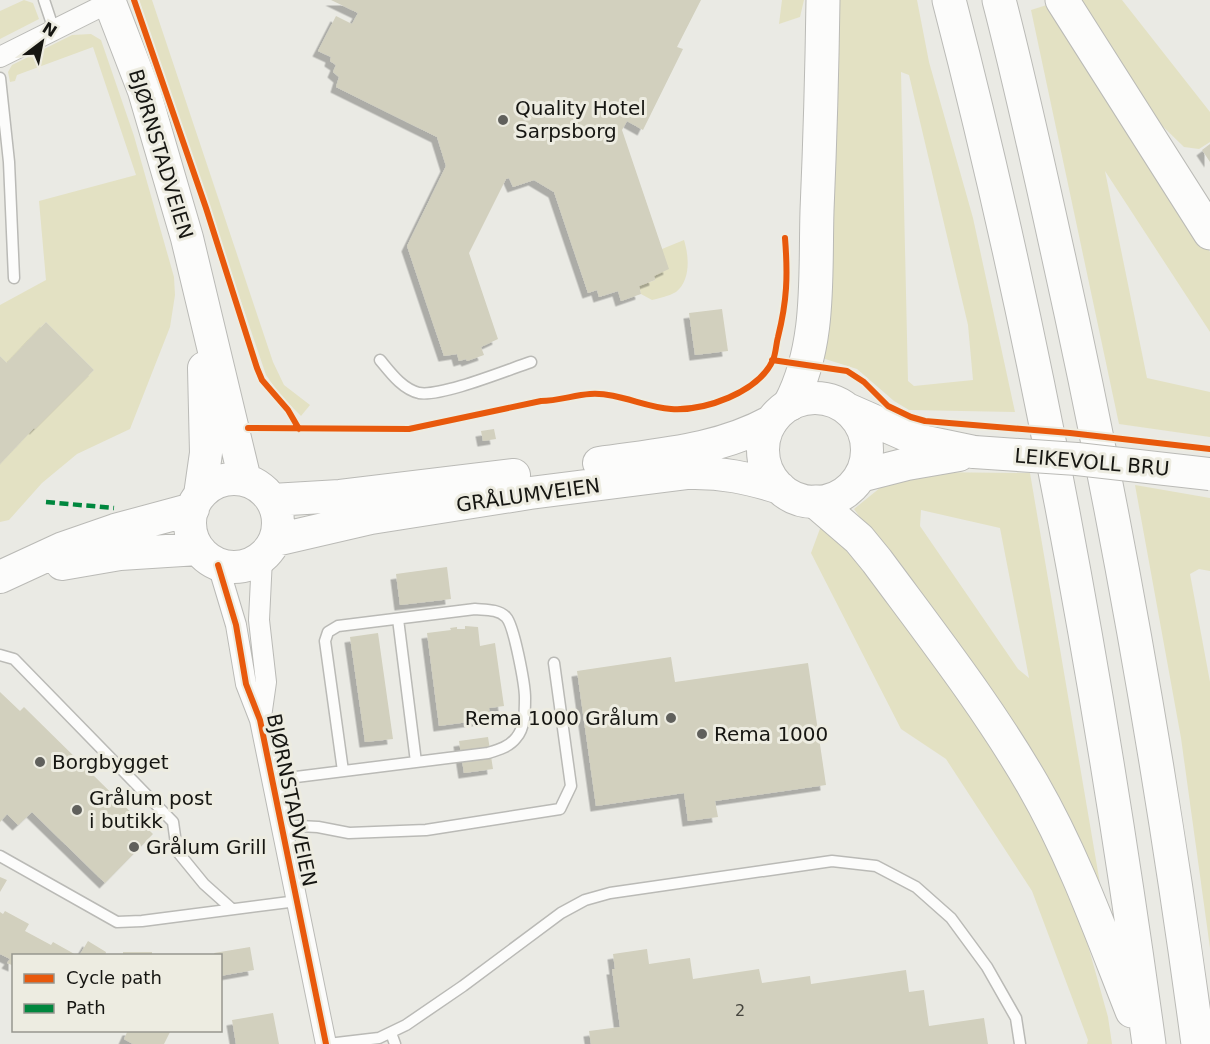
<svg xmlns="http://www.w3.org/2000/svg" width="1210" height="1044" viewBox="0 0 1210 1044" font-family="'DejaVu Sans',sans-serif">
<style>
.green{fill:#e3e1c3;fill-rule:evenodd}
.building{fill:#d2d0be;filter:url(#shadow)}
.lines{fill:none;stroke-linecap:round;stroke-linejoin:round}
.service-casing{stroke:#babab6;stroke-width:13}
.minor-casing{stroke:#babab6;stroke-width:22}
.primary-casing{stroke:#babab6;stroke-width:34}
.motorway-casing{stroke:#babab6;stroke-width:35}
.service{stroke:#fcfcfb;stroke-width:10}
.minor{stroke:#fcfcfb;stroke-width:20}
.primary{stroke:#fcfcfb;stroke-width:32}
.motorway{stroke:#fcfcfb;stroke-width:33}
.primary-bridge-casing{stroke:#babab6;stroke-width:34;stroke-linecap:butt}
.primary-bridge{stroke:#fcfcfb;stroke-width:32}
.quiet{stroke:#00873e;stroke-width:4.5;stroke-dasharray:9 4.5;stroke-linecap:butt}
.cycleway-casing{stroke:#edece1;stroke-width:10}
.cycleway{stroke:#e8590c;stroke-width:6}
.poi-dot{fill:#60605c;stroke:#edece1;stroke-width:2}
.labels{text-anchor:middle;stroke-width:6;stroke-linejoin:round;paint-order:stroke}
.number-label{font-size:16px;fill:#45443d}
.poi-label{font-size:20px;fill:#161612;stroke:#edece1;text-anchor:start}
.street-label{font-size:20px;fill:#161612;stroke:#edece1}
</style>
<defs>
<filter id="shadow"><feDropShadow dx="-5.5" dy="5.5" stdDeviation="0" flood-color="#0004"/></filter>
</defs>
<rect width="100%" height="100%" fill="#eaeae4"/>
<path class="green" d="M24 0 33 3 39 19 0 39V11Z
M139 0H152L273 362 284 385 310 405 301 416 280 395 266 375Z
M782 0H804L800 17 779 24Z
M833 0H917L929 62 973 218 1015 412 909 410 894 401 857 369 822 358ZM901 72 909 75 968 325 973 380 914 386 908 381Z
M1079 0H1122L1210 112V142L1199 149 1184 147 1147 111Z
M1050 4 1210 252V332L1105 171 1147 378 1210 392V437L1119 424 1031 10Z
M91 34 101 40 134 136 174 277 175 295 170 327 130 429 77 454 42 483 9 520 0 522V464L34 428 94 370 46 322 7 363 0 356V305L46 280 39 201 136 175 93 47 17 75 15 81 10 82 8 72 12 65 72 35Z
M684 240C689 256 691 280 676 292 669 296 660 298 652 300L641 294 639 286 655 280 654 276 662 249Z
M923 472 1030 473 1105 913 865 524 854 509 886 483ZM921 510 1000 528 1029 678 1018 669 920 526Z
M1135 485 1210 498V571L1199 569 1190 574 1210 682V948L1181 738Z
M821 526 860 557 1001 758 1051 845 1082 924 1108 1017 1112 1044H1087L1088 1040 1032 891 946 759 901 729 811 553Z"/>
<path class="building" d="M331 0H701L677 47 683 49 643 130 627 121 622 130 669 269 654 276 655 280 639 286 641 294 621 301 618 291 599 297 597 290 588 293 554 192 534 180 513 187 509 178 506 179 469 253 498 339 481 347 484 355 467 361 466 359 459 361 457 354 444 356 407 246 446 166 437 137 336 87 339 77 333 72 336 65 330 61 331 57 318 51 336 16 352 24 358 13Z
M1210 144V162L1202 150Z
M722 309 728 351 695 355 689 313Z
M46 322 94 370 35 429 34 428 0 464V356L7 363Z
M494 429 496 439 483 441 481 431Z
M447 567 451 599 400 605 396 574Z
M465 626 478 627 480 646 495 643 504 706 489 708 490 719 439 726 427 633 451 630 450 628 457 627V629H465Z
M378 633 393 739 365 742 350 637Z
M671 657 675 682 808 663 826 785 715 801 718 817 688 821 684 793 596 806 577 671Z
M0 692 20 711 24 707 153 834 105 883 32 812 18 825 7 814 0 822Z
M488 737 493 769 464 773 459 741Z
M0 877 7 880 0 892Z
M5 911 29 924 25 931 51 945 53 942 78 956H14V966L7 963 10 959 0 954V912L3 914Z
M88 941 106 952 105 956H79Z
M250 947 254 970 220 976V956H215L214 953Z
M647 949 649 964 690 958 693 979 759 969 762 983 810 976 811 984 906 970 909 992 924 990 929 1026 984 1018 988 1044H591L589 1031 620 1027 612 969H615L613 954Z
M123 952H152V956H123Z
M273 1013 279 1044H236L232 1020Z
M128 1030H171L164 1044H133L124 1039Z"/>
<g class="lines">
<g class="service-casing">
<path id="service" d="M44 0 54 30
M0 78 9 162 14 278
M380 360C390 372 402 389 419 393 441 397 507 370 531 362
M398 619 416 762
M0 655 14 659 173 822 177 851 204 884 232 909
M272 780 488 753C498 750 509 747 516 738 525 728 525 711 525 698 525 685 514 625 506 617 498 609 486 610 475 609L338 626 328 632 325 641 343 771
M280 825 318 827 349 833 426 830 560 809 571 786 554 663
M0 856 117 922 142 921 297 901
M391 1033 395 1044
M328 1044 379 1038 406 1025 463 986 561 913 585 900 610 893 832 861 876 866 916 887 951 918 987 967 1016 1018 1020 1044"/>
</g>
<g class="minor-casing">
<path id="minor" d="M0 57 110 2
M218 565 236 625 246 684 260 720 326 1044
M261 717 266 682 259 620 262 558"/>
</g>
<g class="primary-casing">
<path id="primary" d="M109 0 144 91 187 238 245 480
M763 450a52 52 0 1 1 104 0a52 52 0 1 1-104 0Z
M847 409 904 434 926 442 974 452
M599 463C660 454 717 451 772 421
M860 476 907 464 959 455
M190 523a44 44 0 1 1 88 0a44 44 0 1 1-88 0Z
M200 495 206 453 204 368
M272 500 340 496 514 475
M276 540 371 518 530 493 688 473C721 472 749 478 780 488
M62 564 120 554 198 549
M0 577 63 548 115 530 193 509"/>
</g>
<g class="motorway-casing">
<path id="motorway" d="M949 0C1038 343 1101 693 1149 1044
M999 0C1020 81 1038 163 1056 245 1115 509 1162 775 1198 1044
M1062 0 1210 233
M790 404C821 345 815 275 817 211 820 141 822 70 823 0
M816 502 859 539 877 561C931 634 988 707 1033 785 1074 856 1102 935 1132 1011"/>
</g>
<use href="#service" class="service"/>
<use href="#minor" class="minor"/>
<use href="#primary" class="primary"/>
<use href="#motorway" class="motorway"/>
<g class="primary-bridge-casing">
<path id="primary-bridge" d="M974 452 1077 459 1210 474"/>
</g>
<use href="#primary-bridge" class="primary-bridge"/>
<path class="quiet" d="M46 502 114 508"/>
<g class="cycleway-casing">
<path id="cycleway" d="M134 0 206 208 257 368 262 380 288 410 299 429
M772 360 847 371 864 382 888 406 911 417 925 421 1070 433 1210 449
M248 428 409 429 541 401C558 401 574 395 590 394 617 392 644 407 671 409 704 411 758 393 773 360 776 353 776 344 778 337 787 301 788 276 785 238
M218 565 236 625 246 684 260 720 326 1044"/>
</g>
<use href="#cycleway" class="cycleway"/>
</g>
<g class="poi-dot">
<circle cx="503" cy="120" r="6"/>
<circle cx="671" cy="718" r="6"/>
<circle cx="702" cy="734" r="6"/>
<circle cx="40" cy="762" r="6"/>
<circle cx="77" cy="810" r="6"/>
<circle cx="134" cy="847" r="6"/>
</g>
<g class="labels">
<g class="number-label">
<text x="740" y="1016">2</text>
</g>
<g class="poi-label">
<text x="515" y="115">Quality Hotel<tspan x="515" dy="23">Sarpsborg</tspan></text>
<text x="659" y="725" text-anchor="end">Rema 1000 Grålum</text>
<text x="714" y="741">Rema 1000</text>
<text x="52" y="769">Borgbygget</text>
<text x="89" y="805">Grålum post<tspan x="89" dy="23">i butikk</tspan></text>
<text x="146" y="854">Grålum Grill</text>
</g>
<g class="street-label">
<text transform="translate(161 154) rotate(73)" y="7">BJØRNSTADVEIEN</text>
<text transform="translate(1092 462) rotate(5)" y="7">LEIKEVOLL BRU</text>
<text transform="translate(528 495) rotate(-8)" y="7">GRÅLUMVEIEN</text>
<text transform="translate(292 800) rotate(78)" y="7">BJØRNSTADVEIEN</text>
</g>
</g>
<rect x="12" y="954" width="210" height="78" fill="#edece1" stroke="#97968e" stroke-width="1.5"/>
<rect x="24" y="974" width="30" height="9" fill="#e8590c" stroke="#97968e" stroke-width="1.5"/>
<text x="66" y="984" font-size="18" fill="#161612">Cycle path</text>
<rect x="24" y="1004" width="30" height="9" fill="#00873e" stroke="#97968e" stroke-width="1.5"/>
<text x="66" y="1014" font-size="18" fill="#161612">Path</text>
<g transform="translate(42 42) rotate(32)" stroke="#edece1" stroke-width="4.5" paint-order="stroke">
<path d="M0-4.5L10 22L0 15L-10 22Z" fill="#161612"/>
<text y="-9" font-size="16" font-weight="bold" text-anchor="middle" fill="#161612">N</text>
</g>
</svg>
